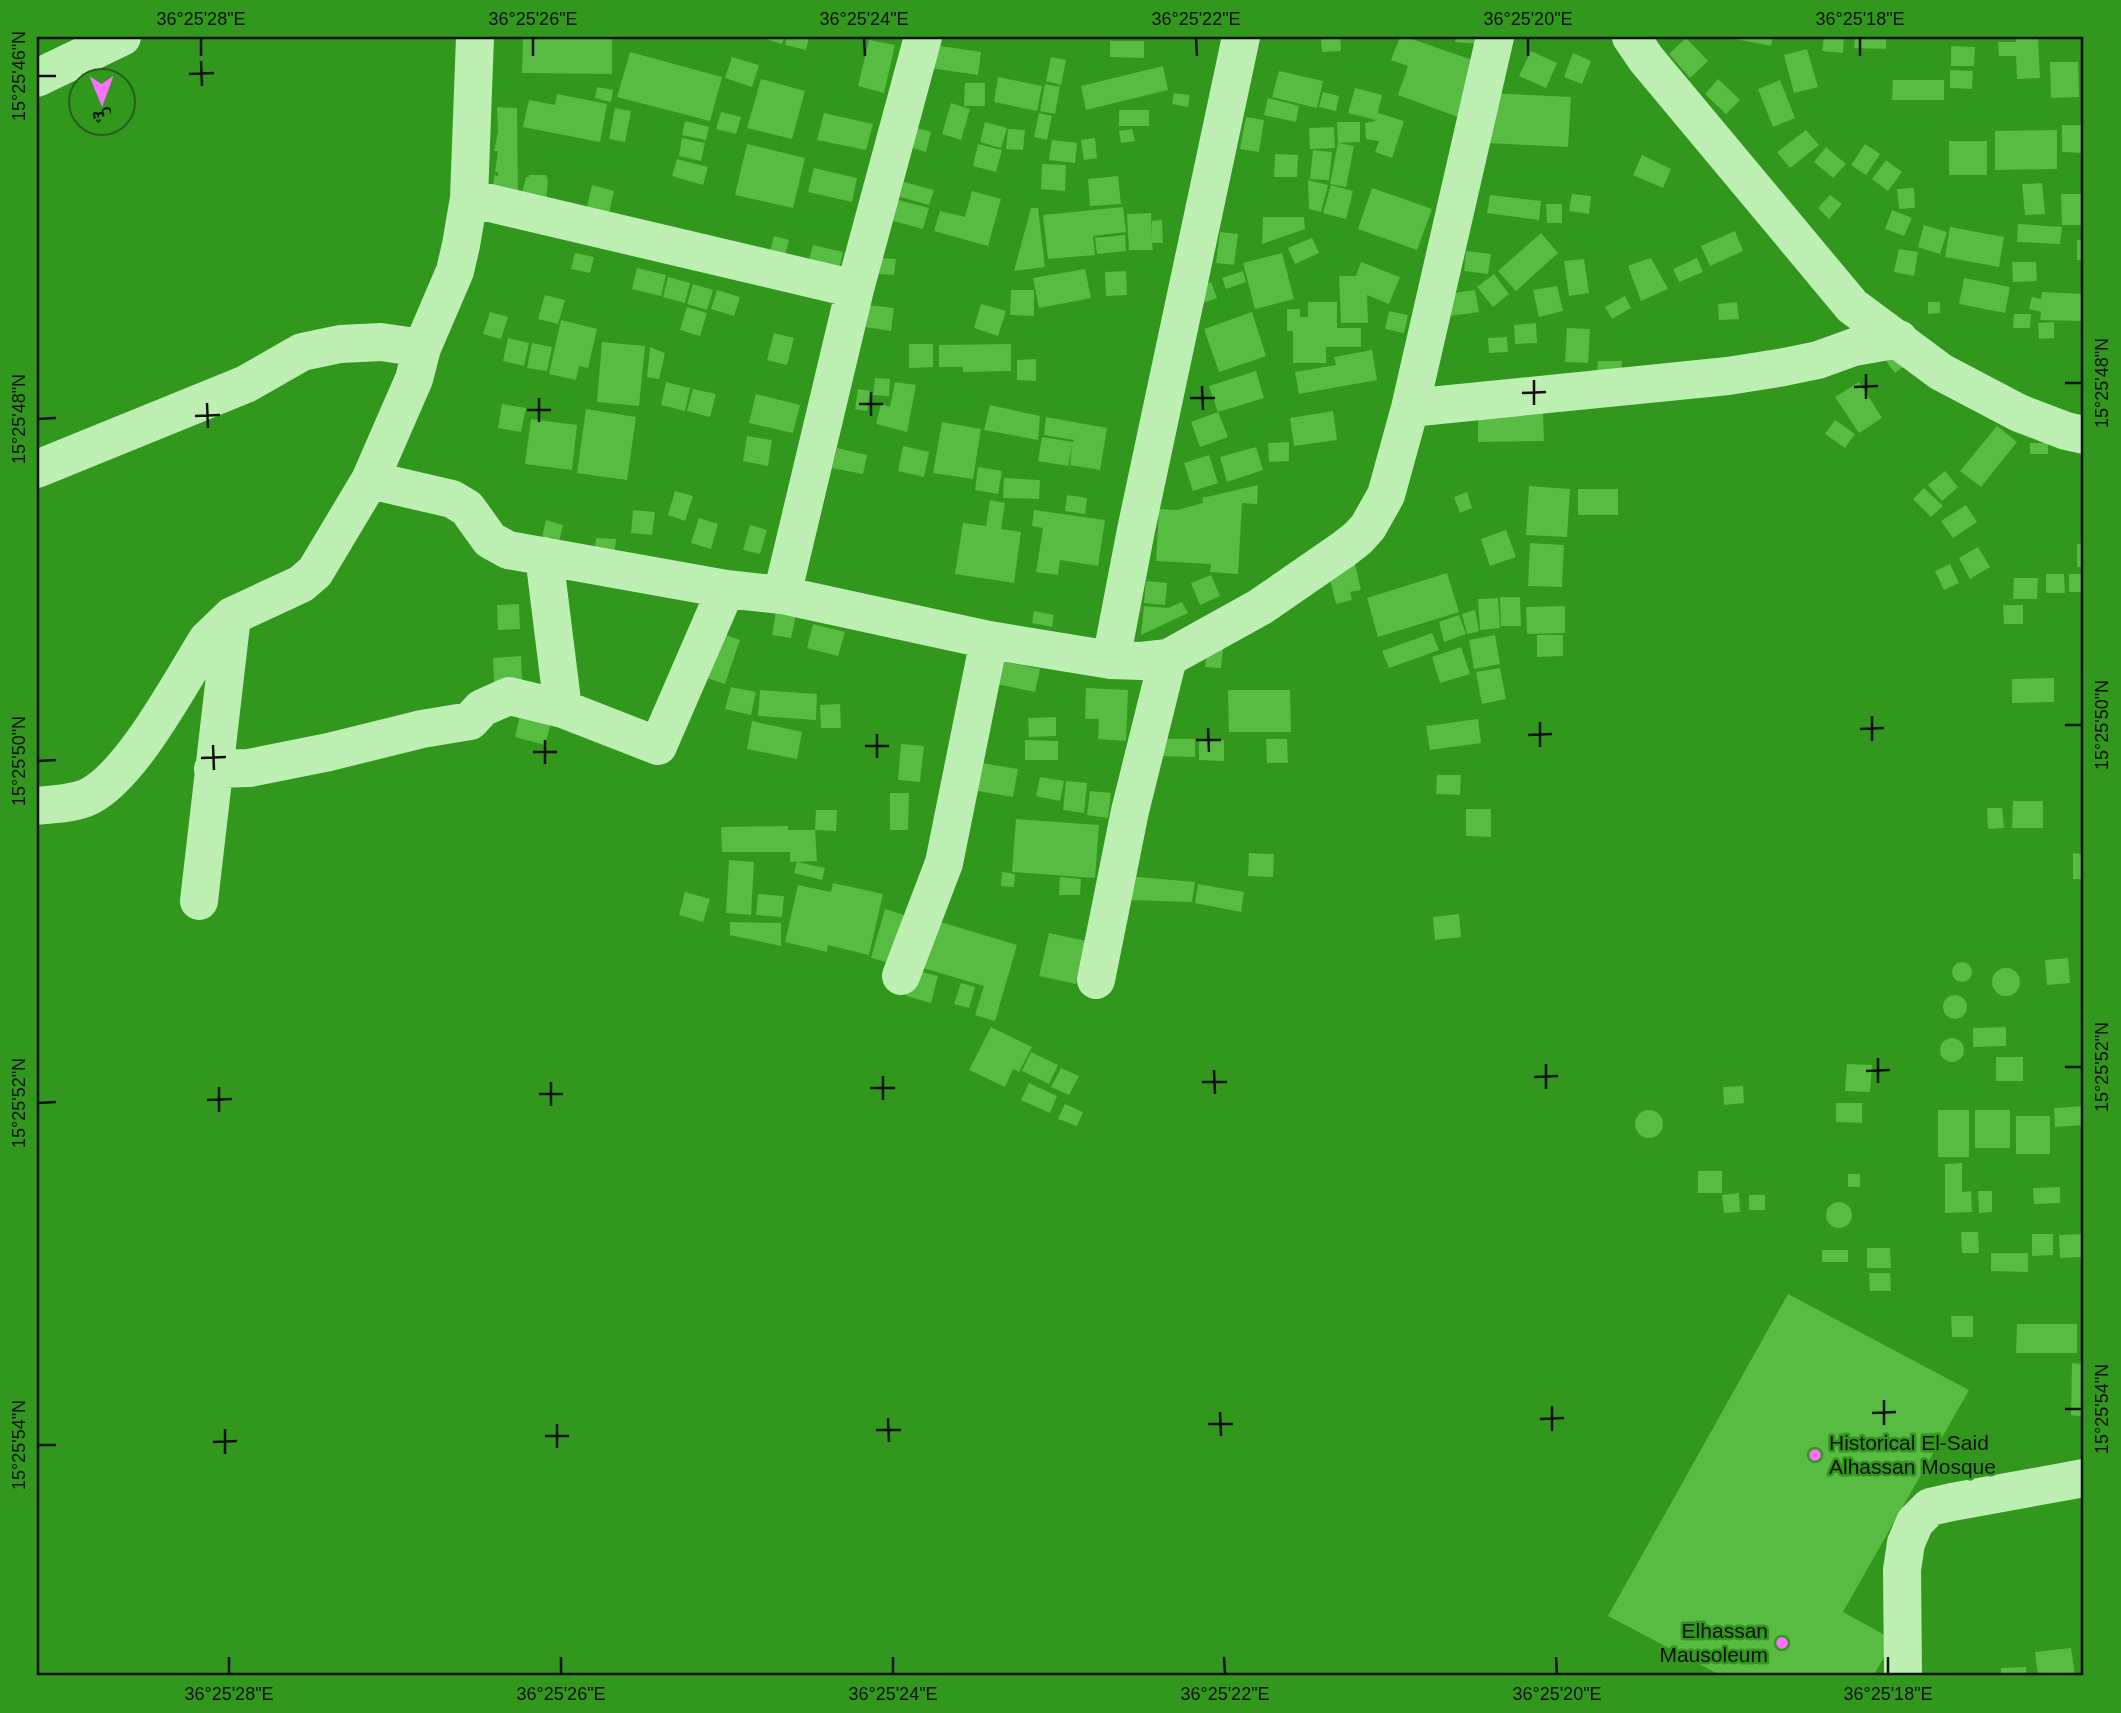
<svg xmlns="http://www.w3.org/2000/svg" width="2121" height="1713" viewBox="0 0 2121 1713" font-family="Helvetica,'Noto Naskh Arabic',sans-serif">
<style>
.building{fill:#57bc41}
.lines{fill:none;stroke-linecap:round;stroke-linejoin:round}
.minor{stroke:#bcefb1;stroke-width:38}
.ticks{fill:none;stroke:#111;stroke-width:2.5}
.poi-dot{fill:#fc70ff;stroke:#31971d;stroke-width:2.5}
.labels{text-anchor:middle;stroke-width:5;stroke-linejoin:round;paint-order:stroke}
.poi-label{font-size:21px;fill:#111;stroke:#31971d;text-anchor:start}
.neatline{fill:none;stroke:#111;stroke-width:2.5}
.ticks-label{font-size:18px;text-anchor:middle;fill:#111}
</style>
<rect width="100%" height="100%" fill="#31971d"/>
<path class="building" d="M523 37H612V74L522 73Z
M767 37H784L782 44 766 39Z
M787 37H809L806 50 785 45Z
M1321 37H1340L1341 51 1322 52Z
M1400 37H1406L1478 62 1458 117 1398 95 1408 66 1391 60Z
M1456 37H1480L1479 44 1455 42Z
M1725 37H1773L1771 46Z
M1824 37H1844L1843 53 1822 51Z
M1855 37H1886V49L1854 48Z
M2016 37H2038L2040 78 2017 79 2016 56H1999L1998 42H2016Z
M1686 38 1708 61 1690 78 1669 54Z
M869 40 895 45 884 93 858 86Z
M1110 41H1144V58L1110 57Z
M934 45 981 52 978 75 930 68Z
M1951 46 1975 47 1974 66H1951Z
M1807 49 1818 87 1794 93 1784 55Z
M1531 51 1557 63 1546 88 1519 76Z
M630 52 722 77 710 121 617 97Z
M1573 53 1591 61 1582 84 1564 77Z
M732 57 759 65 752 87 725 78Z
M1051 57 1066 60 1061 85 1046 81Z
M2050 62H2078L2079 97 2051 98Z
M1163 66 1168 90 1086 110 1081 86Z
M1950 70 1973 71 1972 89 1950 88Z
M1279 71 1323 81 1317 108 1272 97Z
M998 77 1042 86 1037 111 994 102Z
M761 79 805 91 792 139 747 128Z
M1718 79 1740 100 1726 114 1705 94Z
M1780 80 1795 118 1773 127 1758 89Z
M1893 80H1944V100H1892Z
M965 83H985V106H964Z
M1045 84 1060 87 1055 114 1040 111Z
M597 87 613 90 611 102 595 98Z
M1355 88 1382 95 1376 120 1348 113Z
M1323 92 1339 96 1336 111 1319 107Z
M1174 93 1190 95 1188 107 1172 104Z
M1490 93 1571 97 1568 147 1488 143Z
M557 94 607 104 600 142 523 127 529 100 555 105Z
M1268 98 1299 106 1296 122 1264 115Z
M951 103 970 109 961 140 942 134Z
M497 107 517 108 518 196 493 193 494 175 498 176V172H495L498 151H494L498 132Z
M615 108 631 111 625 142 609 139Z
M1119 110H1149V126H1119Z
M721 112 741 117 736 134 716 129Z
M824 113 873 124 866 150 817 140Z
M1039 113 1052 116 1047 140 1034 137Z
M1378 113 1404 121 1392 158 1375 152 1379 141 1366 139 1365 123 1375 121Z
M1246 117 1264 120 1259 152 1240 149Z
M685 121 709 127 706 140 682 135Z
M985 122 1007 128 1001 148 980 142Z
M1337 122H1360V142L1338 143Z
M2062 125H2083L2082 153 2062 152Z
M1334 127 1335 148 1310 149 1309 128Z
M917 128 931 132 926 152 912 148Z
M1008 129 1025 130 1023 150 1006 149Z
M1132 129 1135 141 1121 143 1119 131Z
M1806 130 1819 145 1790 168 1777 152Z
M2057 130V169L1995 170V131Z
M682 138 705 143 701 161 679 156Z
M1095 138 1097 158 1084 160 1081 140Z
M1052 140 1077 143 1075 163 1049 160Z
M1949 141H1987V175H1949Z
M1338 143 1354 146 1346 187 1330 184Z
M747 144 805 158 793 208 735 195Z
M978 144 1002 150 996 172 973 166Z
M1865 144 1880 154 1866 175 1851 165Z
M1826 147 1846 164 1833 178 1814 162Z
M1313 150 1332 152 1329 180 1310 179Z
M1275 154 1298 155 1297 177H1274Z
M1642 155 1671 169 1663 188 1633 175Z
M677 159 708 167 703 185 672 176Z
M1886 160 1902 172 1888 191 1872 179Z
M1042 164 1066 165 1065 191 1041 189Z
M814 168 857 178 852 202 808 192Z
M529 175H546L548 181 546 202 521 198 526 177H529Z
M1118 176 1121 204 1090 206 1088 179Z
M1308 180 1328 185 1321 212 1309 209Z
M904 182 934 190 929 205 900 197Z
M2042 183 2045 214 2025 215 2022 184Z
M592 185 614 191 608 217 586 212Z
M1331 185 1353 191 1346 219 1323 213Z
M1372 188 1432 209 1417 250 1358 229Z
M1914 188 1915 208 1899 209 1897 189Z
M972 191 1001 199 988 246 934 231 940 211 965 217Z
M1572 194 1591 196 1589 214 1569 211Z
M2061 194H2084V225H2062Z
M1490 195 1541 201 1539 220 1487 213Z
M1830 195 1842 204 1829 219 1818 208Z
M898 200 929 208 923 229 893 221Z
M1546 204H1562V223H1547Z
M1123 207 1126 232 1093 236 1095 255 1048 259 1043 215Z
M1031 208H1038L1045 267 1014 271Z
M1892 210 1912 218 1904 236 1885 229Z
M1151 213 1152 238V221L1162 220 1163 243H1152L1153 250H1129L1127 214Z
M1263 217H1304L1305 229 1262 244Z
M2018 224 2062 227 2060 244 2017 242Z
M1924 225 1947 232 1940 254 1918 247Z
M1950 227 2004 237 1999 267 1945 257Z
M1735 231 1743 251 1710 266 1701 246Z
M1220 232 1238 234 1234 265 1216 263Z
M1541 233 1558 253 1516 291 1498 271Z
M1125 235 1126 251 1097 254 1095 238Z
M774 236 789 240 784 259 769 255Z
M1312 238 1319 253 1295 264 1288 248Z
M2077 240H2084V260H2077Z
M813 245 843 252 839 270 808 263Z
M1899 249 1918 252 1914 276 1894 272Z
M1466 251 1491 254 1488 274 1464 271Z
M575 253 594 257 590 273 571 269Z
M1282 253 1294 299 1255 309 1243 263Z
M881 258 896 259 894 275 879 274Z
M1651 258 1668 289 1641 301 1628 266Z
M1697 258 1703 272 1679 282 1673 269Z
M1584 259 1589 293 1569 296 1564 261Z
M1361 262 1400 277 1389 304 1367 295 1368 323H1341L1339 276H1356Z
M2012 262H2036L2037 281 2013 282Z
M637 268 666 275 661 296 632 289Z
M1085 269 1091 298 1039 308 1033 278Z
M1126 271 1127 295 1106 296 1105 272Z
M1243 271 1246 282 1226 289 1222 278Z
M1494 274 1509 294 1493 307 1477 287Z
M668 277 690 283 685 303 663 297Z
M1964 278 2010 287 2005 313 1959 304Z
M1211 282 1217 298 1203 303 1206 284Z
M693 284 713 290 707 310 687 304Z
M1557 286 1563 311 1539 317 1533 290Z
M717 290 740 297 734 316 711 309Z
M1011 290H1034V316L1010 315Z
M1475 290 1479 312 1451 316 1447 294Z
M2042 292 2084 294V321L2040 320 2041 312 2029 309 2032 297 2041 299Z
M545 295 565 300 558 324 538 319Z
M1625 296 1631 308 1612 319 1605 307Z
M1308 302H1337V328H1361V347H1326V363H1293V331H1287V309H1300V317H1308Z
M1737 302 1739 319 1719 320 1718 304Z
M1928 302H1940V313L1928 314Z
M981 304 1006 311 998 336 974 328Z
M869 305 894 308 891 331 865 327Z
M687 307 707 313 700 336 680 330Z
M1389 311 1408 315 1404 333 1385 329Z
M490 312 508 317 501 339 483 334Z
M1252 312 1266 356 1219 372 1204 329Z
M2014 314H2031L2030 328H2013Z
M561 320 597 329 588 368 579 366 576 380 549 374Z
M2054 322V338L2039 339 2038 323Z
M1536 323 1537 343 1515 344 1514 325Z
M1567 328 1590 329 1588 363 1565 362Z
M774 333 794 338 787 365 767 360Z
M1507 337 1508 352 1489 353 1488 338Z
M508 338 529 343 524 366 503 361Z
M602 342 645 346 639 406 597 402Z
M532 343 552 347 547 371 527 368Z
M909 344H933V367L909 368Z
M1011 344V371L963 372V367H939V345Z
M650 347 665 353 659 379 647 377Z
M1372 350 1377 380 1299 394 1295 372 1336 365 1334 357Z
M1882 356 1916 357 1895 373Z
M1036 359V381L1017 380V360Z
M1598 361H1622L1621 376 1597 375Z
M1256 371 1264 398 1218 412 1209 386Z
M875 378 890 379 889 396 873 395Z
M666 382 690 388 685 411 661 405Z
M895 382 916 385 907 432 876 424 881 404 890 407Z
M1859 382 1882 418 1859 433 1835 397Z
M693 389 716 394 710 417 687 411Z
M858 389 870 391 867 411 855 409Z
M756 394 800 405 793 433 749 423Z
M502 404 526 408 521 432 498 428Z
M990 405 1040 416 1038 440 984 430Z
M586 409 636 417 627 480 577 473Z
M1333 411 1337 440 1294 446 1290 418Z
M1218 412 1228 437 1200 447 1191 422Z
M1543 412 1544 441 1478 442V413Z
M1046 417 1107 428 1100 470 1070 465 1072 445 1068 466 1038 461 1042 437 1073 442 1074 440 1044 435Z
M531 419 577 425 572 470 525 464Z
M1835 420 1855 434 1845 448 1825 434Z
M942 422 981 429 973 479 933 473Z
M1997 426 2017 442 1981 487 1960 471Z
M747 436 772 440 768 466 743 461Z
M1289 442V461L1269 462 1268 443Z
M2030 443H2048V454H2030Z
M903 446 929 452 924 477 898 471Z
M1256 447 1263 470 1227 482 1220 457Z
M837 448 867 455 863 474 832 468Z
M1209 455 1218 483 1193 491 1184 463Z
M978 467 1002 471 998 494 975 490Z
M1945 471 1958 487 1942 501 1928 485Z
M1004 478 1040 480 1039 499 1003 498Z
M1258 485 1257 504 1242 503 1238 574 1210 572 1211 564 1156 561 1159 509 1177 510 1203 503 1202 498Z
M1529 486 1570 489 1567 537 1526 535Z
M1924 488 1943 506 1931 517 1913 499Z
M1578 489H1618V515H1578Z
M675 491 693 496 685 521 668 515Z
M1467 492 1472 508 1460 513 1454 497Z
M1067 495 1087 498 1085 514 1065 511Z
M990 500 1005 503 1001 529 1021 532 1014 583 955 574 963 523 986 526Z
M1966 505 1977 522 1953 538 1941 521Z
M633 510 655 512 652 535 631 533Z
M1034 510 1105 520 1098 566 1060 560 1058 575 1036 572 1043 528 1032 526Z
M699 518 718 524 711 549 691 543Z
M546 520 563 525 559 541 542 537Z
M750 525 767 530 760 554 743 550Z
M1506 530 1516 557 1490 566 1481 539Z
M596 538 616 539 614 559 594 557Z
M1530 543 1564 545 1562 587 1528 586Z
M2084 543V567H2077V544Z
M1978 547 1990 567 1970 579 1959 558Z
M1354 560 1361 590 1350 592 1352 600 1336 604 1327 567Z
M1950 564 1959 583 1944 590 1935 571Z
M1447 573 1459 612 1378 637 1367 598Z
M2046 574H2064L2065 593H2046Z
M2069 574H2084V592H2069Z
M1211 575 1220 596 1200 605 1191 583Z
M2014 578H2038L2037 599H2013Z
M1146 581 1167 583 1165 605 1144 603Z
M1500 597H1520L1521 626H1501Z
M1498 598 1500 628 1480 630 1478 599Z
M1182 602 1188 613 1141 635 1144 606 1168 608Z
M519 604 520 629 498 630 497 605Z
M2003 605H2023V624H2004Z
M1565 606V633L1527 634 1526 607Z
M1475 610 1479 631 1467 634 1462 614Z
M776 611 796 615 791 638 772 635Z
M1034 611 1054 615 1052 627 1032 623Z
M1459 615 1466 634 1444 642 1439 622Z
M813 624 845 632 838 656 807 648Z
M720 633 740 640 725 684 704 677Z
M1432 633 1439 650 1389 668 1382 651Z
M1495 635 1500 664 1474 669 1469 640Z
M1537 635H1563V656L1537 657Z
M1461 647 1470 674 1440 683 1432 657Z
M1207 648 1223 649 1221 668 1205 667Z
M521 656 522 680 494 682 493 658Z
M1001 661 1040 669 1035 692 997 684Z
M1500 668 1506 699 1482 704 1476 672Z
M2054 678V702L2012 703V679Z
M731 687 756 692 751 715 725 709Z
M1086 688 1128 690 1126 741 1098 739 1099 719H1085Z
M760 690 817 694 816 720 758 716Z
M1228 690H1290L1291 732H1229Z
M840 704 841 728H821L820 705Z
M521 711 552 719 545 745 515 737Z
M1056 717V736L1029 737 1028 718Z
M1478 719 1481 743 1430 750 1426 726Z
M752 721 802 732 797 759 747 749Z
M1159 739H1195V757L1151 756Z
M1199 739 1224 740V761L1199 760Z
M1266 739H1287L1288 763H1267Z
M1025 740 1058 741V760H1025Z
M901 744 924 746 920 782 898 780Z
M970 761 1018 769 1013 797 966 789Z
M1437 775H1461L1460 795 1436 794Z
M1040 777 1064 781 1060 801 1036 796Z
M1066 781 1087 783 1084 813 1063 810Z
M1090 791 1111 793 1108 818 1087 815Z
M890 793H909L908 830H890Z
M2013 801H2043V828H2012Z
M1987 808H2002L2004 828 1988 829Z
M1466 809H1491V837L1466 836Z
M816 810H837L836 831 815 830Z
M1016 819 1099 825 1095 878 1012 872Z
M788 826V830H815L817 861 790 862V852H722L721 827Z
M1249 853 1274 854 1273 877 1248 876Z
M2073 853 2084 854V879H2073Z
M729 860 754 862 751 915 726 913Z
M797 862 825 868 822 880 794 873Z
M1002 872 1015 874 1014 887 1001 886Z
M1127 876 1195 882 1192 902 1126 900Z
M1060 877 1081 879 1080 895H1059Z
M833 883 883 894 869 955 828 945 827 952 785 942 798 885 831 892Z
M1198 884 1244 892 1241 912 1195 903Z
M685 892 710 899 703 922 679 915Z
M758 894 784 896 782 917 756 915Z
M885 909 904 915 890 963 871 958Z
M1459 914 1461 937 1435 940 1433 917Z
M937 921 1017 945 995 1021 975 1015 984 986 923 968Z
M730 922 781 923V946L730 935Z
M1049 933 1086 941 1076 984 1039 976Z
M2068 958 2070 983 2047 985 2045 960Z
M1952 972a10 10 0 1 1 20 0a10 10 0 1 1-20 0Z
M1992 982a14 14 0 1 1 28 0a14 14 0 1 1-28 0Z
M914 970 938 976 931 1003 906 996Z
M961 983 975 987 969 1008 954 1004Z
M1943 1007a12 12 0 1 1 24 0a12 12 0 1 1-24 0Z
M991 1027 1032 1047 1019 1072 1013 1069 1005 1087 969 1070Z
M2006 1027V1046L1973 1047V1028Z
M1940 1050a12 12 0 1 1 24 0a12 12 0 1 1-24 0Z
M1031 1052 1058 1065 1049 1084 1022 1071Z
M1996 1057H2023V1081H1996Z
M1847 1064 1872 1065 1870 1092 1845 1091Z
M1061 1068 1079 1076 1069 1095 1051 1087Z
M1029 1083 1057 1096 1050 1113 1021 1100Z
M1743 1086 1744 1103 1724 1105 1723 1087Z
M1836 1103H1862V1123L1836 1122Z
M1065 1104 1083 1112 1077 1126 1058 1119Z
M2084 1106V1125L2055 1127 2054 1108Z
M1938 1110H1969V1157H1938Z
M1975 1110H2010V1148H1975Z
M1635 1124a14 14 0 1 1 28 0a14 14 0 1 1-28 0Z
M2016 1116H2050V1154H2016Z
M1962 1163V1192L1971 1191 1972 1212 1945 1213V1164Z
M1698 1171H1722V1193H1698Z
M1848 1174H1860V1187H1848Z
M2060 1187V1203L2034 1204 2033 1188Z
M1978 1191H1992V1212L1979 1213Z
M1739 1193 1740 1212 1724 1213 1722 1195Z
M1749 1195H1765V1210H1749Z
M1826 1215a13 13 0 1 1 26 0a13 13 0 1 1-26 0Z
M1961 1232H1978L1979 1253H1962Z
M2032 1234H2053V1255L2032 1256Z
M2084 1234V1257L2060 1258 2059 1235Z
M1867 1248H1890L1891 1268H1867Z
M1822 1250H1848V1262H1822Z
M1991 1253H2028V1272L1991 1271Z
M1869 1273H1890L1891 1291H1870Z
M1788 1294 1969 1390 1843 1612 1894 1640 1873 1676H1722L1608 1616Z
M1951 1316H1973V1337H1952Z
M2017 1324H2077V1353H2016Z
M2072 1363 2084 1364V1417L2071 1415Z
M2071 1648 2075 1676H2038L2035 1652Z
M2026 1667V1676H2001V1668Z"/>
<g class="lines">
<path class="minor" d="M1631 37 1646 59 1852 306 1941 372 2019 413 2066 431 2084 435
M37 78 122 37
M469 198 855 289
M1410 408 1728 376 1784 367 1818 360 1854 347 1899 339
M37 469 246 384 302 352 340 344 381 342 422 348
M370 480 452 499 467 508 490 540 508 550 726 589 782 595 989 640 1111 660 1141 661 1168 658 1260 607 1344 549 1358 538 1368 527 1386 495 1410 408 1495 37
M544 556 563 709
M782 595 855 289 923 37
M1111 660 1136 530 1241 37
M213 769 249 768 329 752 422 729 470 721 482 708 509 696 563 709 658 746 726 589
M37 806C54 804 74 804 90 796 133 773 180 683 207 640L232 616 301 584 315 572 370 480 414 379 422 348 455 271 461 245 469 198 475 37
M199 901 232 616
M901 976 944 863 989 640
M1096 980 1130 811 1168 658
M1903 1676 1902 1570 1906 1543 1915 1522 1930 1507 1952 1502 2084 1478"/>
</g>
<path class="ticks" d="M201 38V56M533 38V56M864 38 865 56M1196 38 1197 56M1528 38V56M1860 38V56M201 61 202 86M189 74 214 73M38 76H56M1866 374V399M1534 380V405M2065 383H2082M1202 386 1203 410M1854 387 1878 386M871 392V416M1522 393 1546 392M539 398V422M1190 398H1215M207 403 208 428M859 404H883M527 410H551M195 416 220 415M38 419 56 418M1872 716V741M1540 722V747M2065 725H2082M1208 728 1209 752M1860 729 1884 728M877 734V758M1528 735 1552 734M545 740V764M1196 740H1221M213 745 214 770M865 746H889M533 752H557M201 758 226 757M38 761 56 760M1878 1058V1083M1546 1064V1089M2065 1067H2082M1214 1070 1215 1094M1866 1071 1890 1070M883 1076V1100M1534 1077 1558 1076M551 1082V1106M1202 1082H1227M219 1087V1112M870 1088H895M539 1094H563M207 1100 232 1099M38 1103 56 1102M1884 1400V1425M1552 1406V1431M2065 1409H2082M1220 1412 1221 1436M1872 1413 1896 1412M888 1418 889 1442M1540 1419 1564 1418M557 1424V1448M1208 1424H1233M225 1429V1454M876 1430H901M545 1436H569M213 1442 237 1441M38 1445H56M229 1657V1674M561 1657V1674M893 1657V1674M1224 1657 1225 1674M1556 1657 1557 1674M1888 1657V1674"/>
<g class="poi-dot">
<circle cx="1815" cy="1455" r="7"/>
<circle cx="1782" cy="1643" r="7"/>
</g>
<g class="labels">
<g class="poi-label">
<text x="1829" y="1450">Historical El-Said<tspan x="1829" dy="24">Alhassan Mosque</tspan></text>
<text x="1768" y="1638" text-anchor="end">Elhassan<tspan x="1768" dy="24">Mausoleum</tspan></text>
</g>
</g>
<rect width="2121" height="1713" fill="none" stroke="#31971d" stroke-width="77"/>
<g transform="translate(102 102) rotate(179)"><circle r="33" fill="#31971d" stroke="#246118" stroke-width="2"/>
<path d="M0-5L12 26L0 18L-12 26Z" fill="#fc70ff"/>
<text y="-10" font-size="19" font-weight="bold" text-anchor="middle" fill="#111111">ش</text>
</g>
<rect x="38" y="38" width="2044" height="1636" class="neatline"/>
<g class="ticks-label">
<text x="201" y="25">36°25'28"E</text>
<text x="533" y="25">36°25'26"E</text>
<text x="864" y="25">36°25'24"E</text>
<text x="1196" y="25">36°25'22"E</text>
<text x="1528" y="25">36°25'20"E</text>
<text x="1860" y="25">36°25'18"E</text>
<text transform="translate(19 76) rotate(-90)" y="6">15°25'46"N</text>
<text transform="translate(2102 383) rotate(-90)" y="6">15°25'48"N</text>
<text transform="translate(19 419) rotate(-90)" y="6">15°25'48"N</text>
<text transform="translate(2102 725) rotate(-90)" y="6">15°25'50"N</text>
<text transform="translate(19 761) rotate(-90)" y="6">15°25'50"N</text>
<text transform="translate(2102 1067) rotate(-90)" y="6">15°25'52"N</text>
<text transform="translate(19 1103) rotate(-90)" y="6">15°25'52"N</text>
<text transform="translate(2102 1409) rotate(-90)" y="6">15°25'54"N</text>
<text transform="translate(19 1445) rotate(-90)" y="6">15°25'54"N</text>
<text x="229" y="1700">36°25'28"E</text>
<text x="561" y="1700">36°25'26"E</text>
<text x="893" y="1700">36°25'24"E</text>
<text x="1225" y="1700">36°25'22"E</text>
<text x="1557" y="1700">36°25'20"E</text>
<text x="1888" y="1700">36°25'18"E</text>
</g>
</svg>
